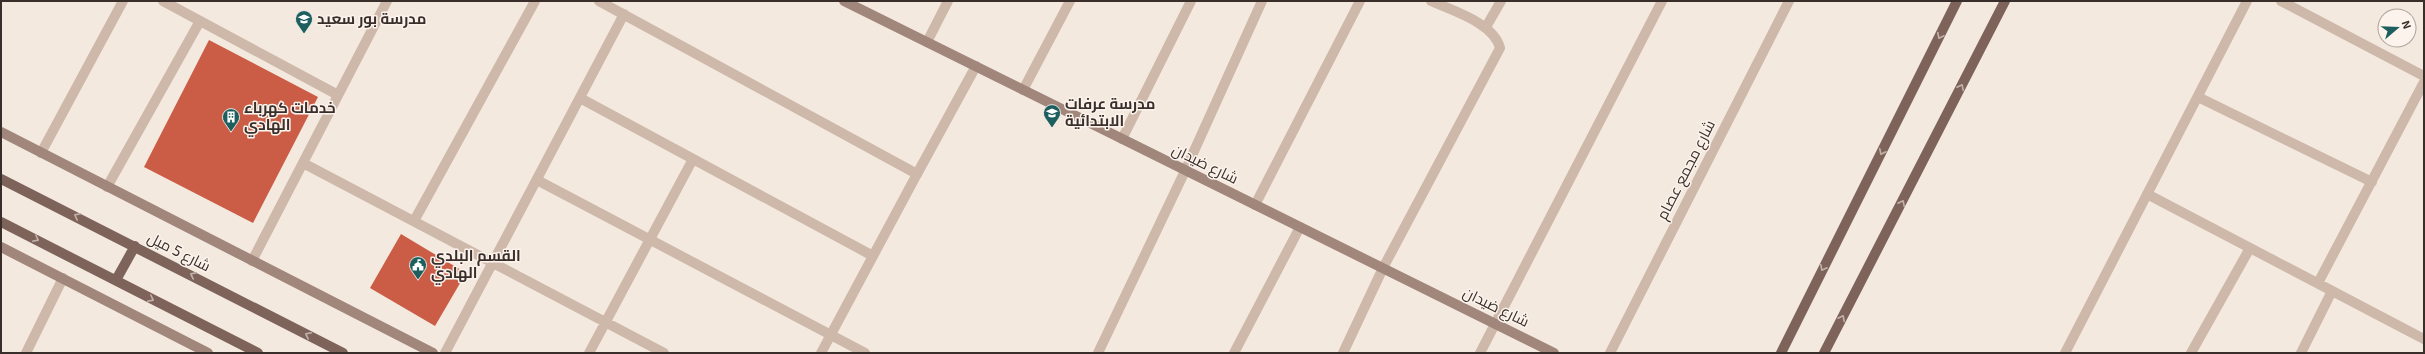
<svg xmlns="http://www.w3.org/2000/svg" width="2425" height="354" viewBox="0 0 2425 354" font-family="'Exo 2',Cairo,sans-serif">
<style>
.building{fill:#cb5d46}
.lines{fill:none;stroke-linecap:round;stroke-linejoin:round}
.lane{stroke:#cdb8aa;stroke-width:10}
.street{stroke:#cdb8aa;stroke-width:10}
.secondary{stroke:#a1867b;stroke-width:10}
.primary{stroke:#7d635a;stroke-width:10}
.oneway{stroke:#c2b2aa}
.labels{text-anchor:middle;stroke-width:3;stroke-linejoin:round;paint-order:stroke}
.poi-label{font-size:15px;font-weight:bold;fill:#3a2e2a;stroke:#fbf3ec;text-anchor:start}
.street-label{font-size:15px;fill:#3a2e2a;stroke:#fbf3ec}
</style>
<rect width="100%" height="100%" fill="#f4e9df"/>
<path class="building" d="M209 40 318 97 253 223 144 167Z
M401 234 466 273 435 326 370 288Z"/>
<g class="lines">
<path class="lane" d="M917 174 976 66"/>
<path class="street" d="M163 1 338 95
M599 1 917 174 821 353
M2281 1 2424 76
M1486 27 1501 1
M927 42 948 1
M1023 90 1070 1
M2198 97 2372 182
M580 98 873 256
M1122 139 1191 1
M41 153 123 1
M303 163 664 353
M537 180 865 353
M107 187 200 21
M2147 194 2424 339
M1255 205 1360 1
M414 221 535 1
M252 261 387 1
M2318 283 2424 82
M26 353 63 278
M445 353 624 14
M589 353 693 159
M1098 353 1185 171 1262 1
M1234 353 1300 227
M1343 353 1383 268 1500 48C1494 23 1453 11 1431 1
M1480 353 1662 1
M1610 353 1789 1
M2065 353 2247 1
M2191 353 2250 248
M2301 353 2332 291"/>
<path class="secondary" d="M844 1 1554 353
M1 132 433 353
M1 247 208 353"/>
<path class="primary" d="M1 179 343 353
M1 222 258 353
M116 280 135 246
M1781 353 1957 1
M1824 353 2005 1"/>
</g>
<defs><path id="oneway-chevron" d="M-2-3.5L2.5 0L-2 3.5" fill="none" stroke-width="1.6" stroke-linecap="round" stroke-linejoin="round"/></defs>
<g class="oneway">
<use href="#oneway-chevron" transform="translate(1940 36) rotate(117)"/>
<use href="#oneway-chevron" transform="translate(1961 87) rotate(-63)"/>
<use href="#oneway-chevron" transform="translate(1882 152) rotate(117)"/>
<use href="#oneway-chevron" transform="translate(1902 203) rotate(-63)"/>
<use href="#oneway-chevron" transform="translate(77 216) rotate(-153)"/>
<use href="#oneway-chevron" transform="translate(36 239) rotate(27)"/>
<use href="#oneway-chevron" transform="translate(1823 268) rotate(117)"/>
<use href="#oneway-chevron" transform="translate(193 275) rotate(-153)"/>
<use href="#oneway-chevron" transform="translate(151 299) rotate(27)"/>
<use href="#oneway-chevron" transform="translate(1842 318) rotate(-63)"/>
<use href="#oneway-chevron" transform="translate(308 335) rotate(-153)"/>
</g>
<defs>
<g id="school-pin" transform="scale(0.9)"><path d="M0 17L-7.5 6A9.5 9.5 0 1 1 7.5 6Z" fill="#1d5e5e" stroke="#fbf3ec"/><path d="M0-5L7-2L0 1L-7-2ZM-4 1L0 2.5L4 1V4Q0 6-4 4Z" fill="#fff"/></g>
<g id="building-pin" transform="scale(0.9)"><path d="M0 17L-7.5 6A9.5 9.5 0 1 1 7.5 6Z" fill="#1d5e5e" stroke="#fbf3ec"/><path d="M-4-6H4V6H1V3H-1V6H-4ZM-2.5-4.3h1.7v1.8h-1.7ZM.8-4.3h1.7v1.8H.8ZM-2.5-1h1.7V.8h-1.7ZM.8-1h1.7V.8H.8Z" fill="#fff"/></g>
<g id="civic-pin" transform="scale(0.9)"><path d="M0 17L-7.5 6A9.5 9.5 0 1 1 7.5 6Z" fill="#1d5e5e" stroke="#fbf3ec"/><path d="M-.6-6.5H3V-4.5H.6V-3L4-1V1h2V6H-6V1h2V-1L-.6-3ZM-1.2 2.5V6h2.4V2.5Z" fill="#fff"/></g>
</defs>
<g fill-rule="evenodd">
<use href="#school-pin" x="304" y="19"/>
<use href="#school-pin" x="1052" y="113"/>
<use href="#building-pin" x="231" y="117"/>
<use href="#civic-pin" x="418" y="265"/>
</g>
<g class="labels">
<g class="poi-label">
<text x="317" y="24">مدرسة بور سعيد</text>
<text x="1065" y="109">مدرسة عرفات<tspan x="1065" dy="17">الابتدائية</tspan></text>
<text x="244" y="113">خدمات كهرباء<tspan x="244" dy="17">الهادي</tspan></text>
<text x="431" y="261">القسم البلدي<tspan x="431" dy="17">الهادي</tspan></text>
</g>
<g class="street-label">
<text transform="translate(1205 164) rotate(26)" y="5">شارع ضيدان</text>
<text transform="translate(1686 170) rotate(-63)" y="5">شارع مجمع عصام</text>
<text transform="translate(179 252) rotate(27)" y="5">شارع 5 ميل</text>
<text transform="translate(1496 307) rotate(26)" y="5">شارع ضيدان</text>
</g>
</g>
<rect width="2425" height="354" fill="none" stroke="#3a2e2a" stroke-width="4"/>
<g transform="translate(2397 28) rotate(71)"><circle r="19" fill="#fbf3ec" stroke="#aea49e"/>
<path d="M0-3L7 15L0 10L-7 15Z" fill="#1d5e5e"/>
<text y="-6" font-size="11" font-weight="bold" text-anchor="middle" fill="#3a2e2a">N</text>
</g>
</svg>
